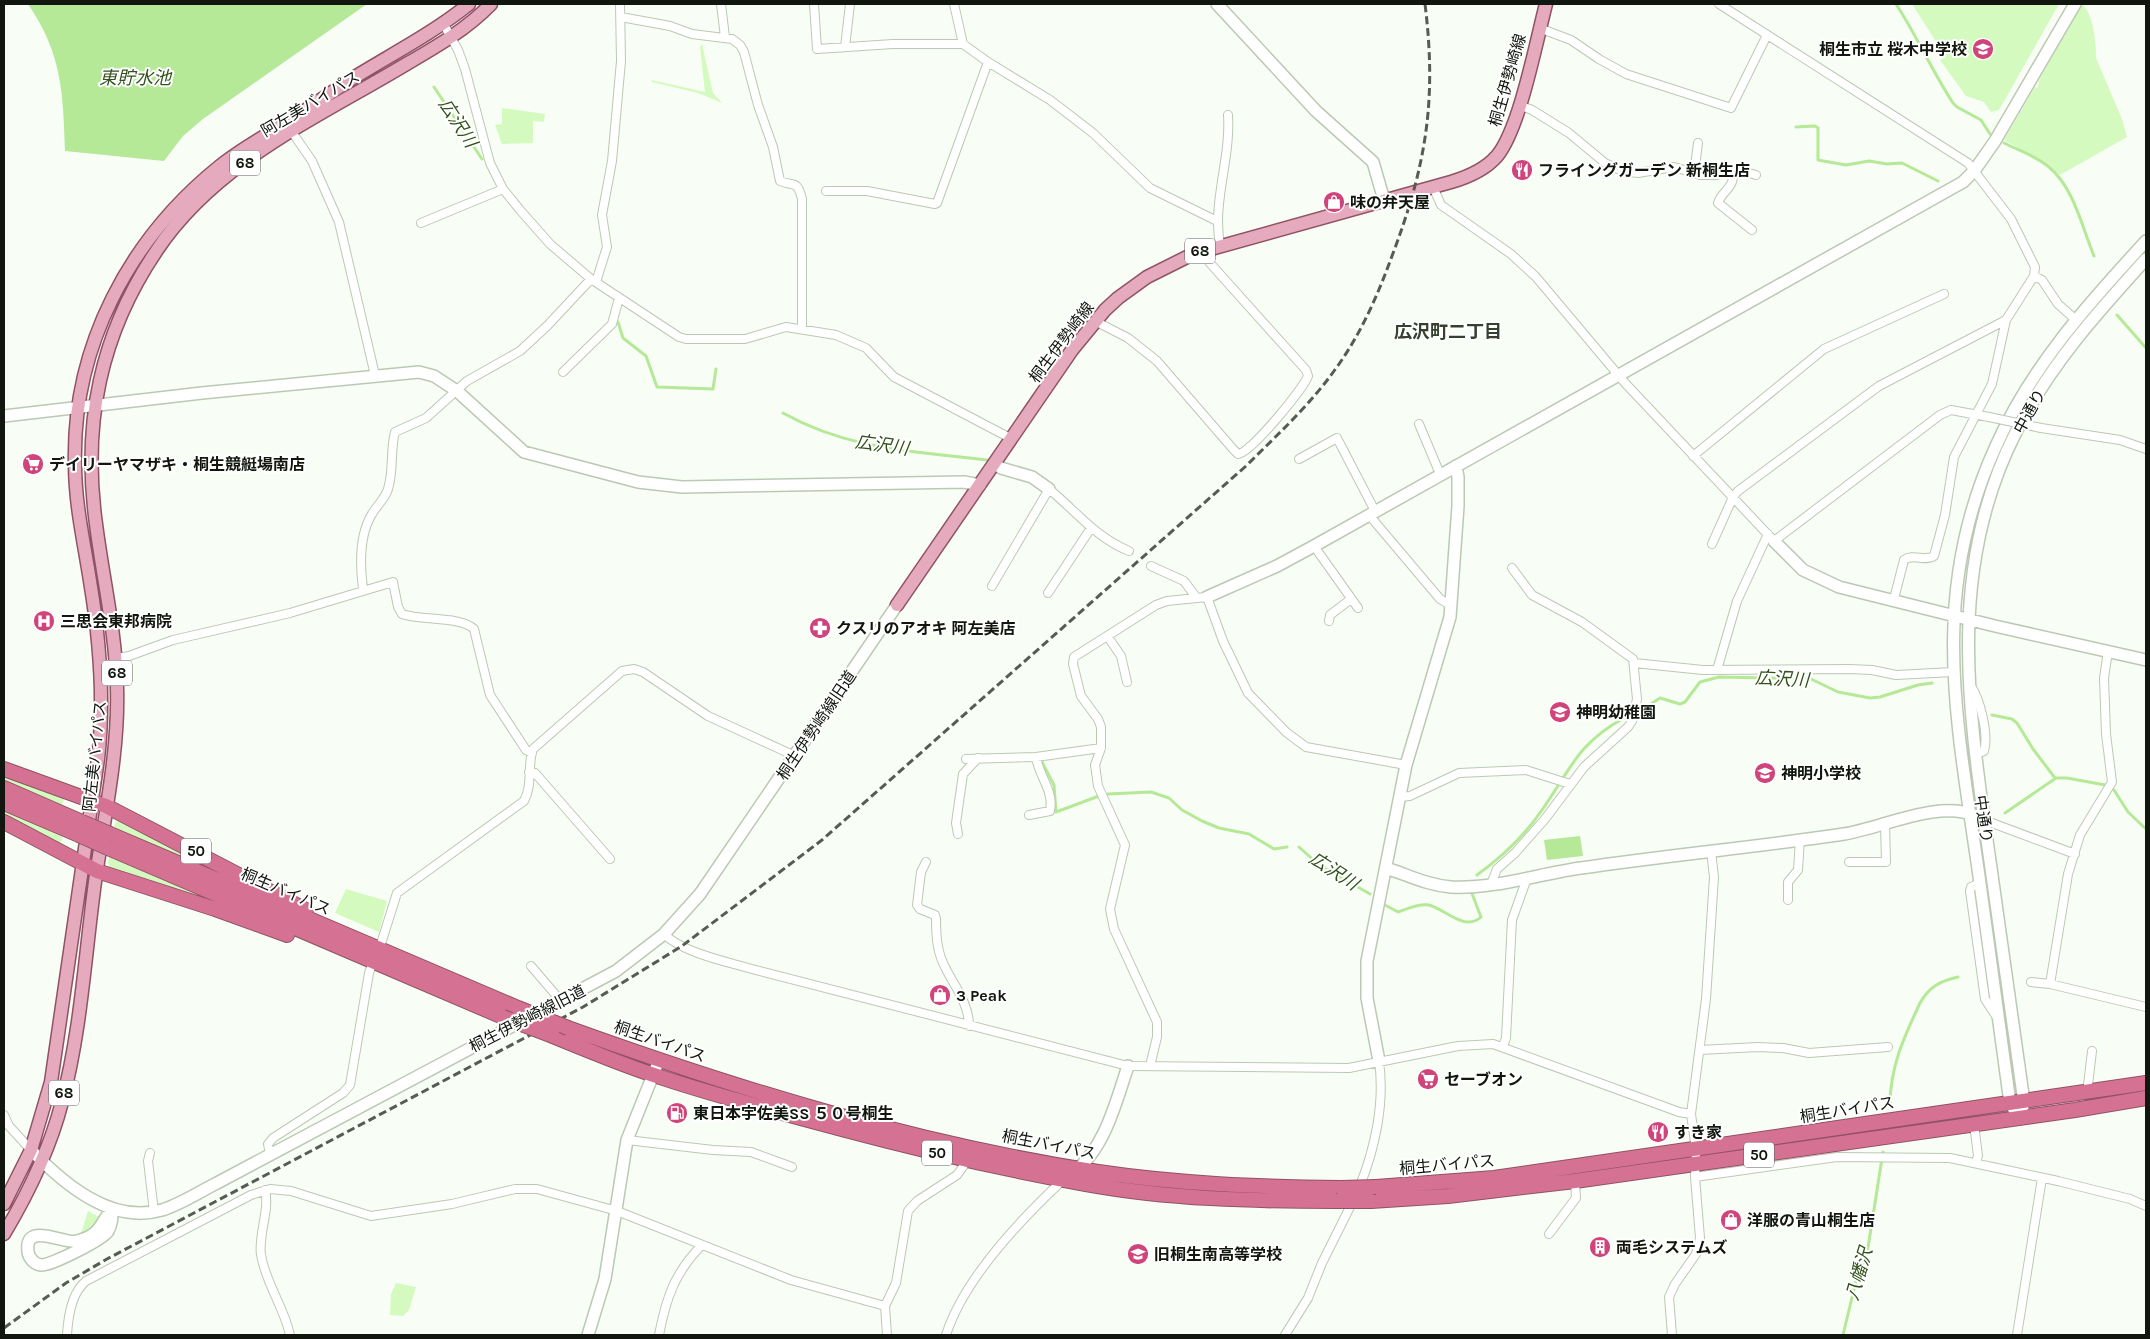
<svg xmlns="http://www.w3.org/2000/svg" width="2150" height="1339" viewBox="0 0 2150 1339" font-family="Karla,'Noto Sans JP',sans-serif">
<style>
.green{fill:#d4fabf}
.water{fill:#b5e997}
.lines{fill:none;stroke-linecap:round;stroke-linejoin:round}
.stream{stroke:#b5e997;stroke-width:3}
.street-casing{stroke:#bbc9b3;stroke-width:10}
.secondary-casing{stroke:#bbc9b3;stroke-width:14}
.primary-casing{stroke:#905265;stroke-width:15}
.highway-casing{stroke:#905265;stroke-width:16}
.street{stroke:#fff;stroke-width:8}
.secondary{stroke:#fff;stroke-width:11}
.primary{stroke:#e6aabe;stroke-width:12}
.highway{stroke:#d57293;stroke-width:14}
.rail{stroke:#565c54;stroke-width:3;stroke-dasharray:8 4;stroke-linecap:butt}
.street-bridge-casing{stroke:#bbc9b3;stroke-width:10;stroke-linecap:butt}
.highway-bridge-casing{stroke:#905265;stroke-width:16;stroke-linecap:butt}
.street-bridge{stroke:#fff;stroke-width:8}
.highway-bridge{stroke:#d57293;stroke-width:14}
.labels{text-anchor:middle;stroke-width:4;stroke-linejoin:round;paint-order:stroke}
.shield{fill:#fff;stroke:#585d57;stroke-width:1}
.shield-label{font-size:15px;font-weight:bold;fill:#11170f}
.poi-label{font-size:16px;font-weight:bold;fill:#11170f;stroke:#fff;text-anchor:start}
.street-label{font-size:16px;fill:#11170f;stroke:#fff}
.water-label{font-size:18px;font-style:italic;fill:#32521b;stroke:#fff}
.neighbourhood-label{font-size:18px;font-weight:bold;fill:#35412e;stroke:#fff}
</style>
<rect width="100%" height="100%" fill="#f8fef5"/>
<path class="green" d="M1912 4H2059L1999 110 1991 112 1984 102 1966 96 1940 60 1946 57Z
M2082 4C2094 15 2096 43 2096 58L2122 119 2127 137 2060 175 2048 164 2004 140 2035 87 2037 88 2039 83 2038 82Z
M702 44 713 93 722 103 698 93 652 82 651 80 705 92 700 47Z
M502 108 545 114 544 122 533 121V143L502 144 495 125 502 124Z
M4 773 66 794 62 805 4 780Z
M4 809 62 835V841L57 846 4 818Z
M117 820 276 899 113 828Z
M110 855 266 922 110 869 108 863Z
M346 889 387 901 379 932 335 913Z
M88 1211 101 1218 98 1225 80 1237Z
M396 1283 416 1287 409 1310 403 1316 390 1315 391 1294Z"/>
<path class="water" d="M28 4H367L203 119 183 136 164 161 65 151C63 92 62 54 28 4Z
M1580 836 1583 856 1547 860 1544 840Z"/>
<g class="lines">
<path class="stream" d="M1896 4C1917 36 1932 71 1953 103L1957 107 1981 120 1990 134
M434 87 482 159
M1796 127 1815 126 1818 128V160L1846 165 1869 161 1887 164 1902 163 1938 181
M2004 143C2018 150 2036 156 2049 167 2074 188 2082 227 2094 256
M2117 315 2146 348
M618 322 623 338 646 356 657 387 713 389 716 369
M783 413C849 450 914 451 987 460
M1642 710 1660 698 1680 704 1685 702 1700 682 1719 677 1811 679 1838 692 1870 698 1880 697 1918 685 1932 683
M1992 715 2012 719 2017 723 2033 749 2055 778
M1042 762 1054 785 1056 812 1099 796
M2114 790 2128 812 2146 829
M1108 794 1151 792 1169 798 1182 810 1202 821 1219 828 1249 834 1274 849 1287 847
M2005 813 2056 778H2067L2105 785
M1299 847 1319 865 1370 894
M1477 875C1502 857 1525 835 1542 810 1570 770 1578 743 1624 718
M1385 905 1398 912C1407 909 1419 903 1429 905 1445 909 1465 932 1481 917L1471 891
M1890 1105C1890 1067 1904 1037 1920 1003 1929 987 1940 981 1958 977
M1843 1335 1856 1281 1867 1254 1883 1152"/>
<g class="street-casing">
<path id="street" d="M721 4 725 37
M814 4 817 49 893 44H963L988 62 1050 100 1093 133 1150 188 1217 221
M954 4 963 44
M1719 4 1968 163 2011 219 2035 267 2034 276 2006 320 1992 384 1954 457 1945 515 1934 556C1925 562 1913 553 1904 560L1894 599
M621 17 670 26 692 34 732 39 740 45 744 52 758 105 773 147 780 181C794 187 797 179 802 199V328
M443 23 458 50 465 69 490 163 503 189 520 210 550 244 591 279 679 337 686 339H745L786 327 836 335 866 348 894 377 1012 439
M1539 28 1571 40 1599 59 1626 74 1731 108 1767 35
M845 47 850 4
M1519 105 1532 110 1569 133 1605 163 1622 171 1638 173 1674 167 1700 175H1717L1735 169 1756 175
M292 132 312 161 339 222 375 375
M1731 170C1738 186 1722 190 1718 203L1752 230
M1694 174 1698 143
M1433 187 1441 205 1511 254 1536 277 1625 383 1774 541 1940 415 1951 410 1989 417
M826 191H867L935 204 937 203 988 62
M421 223 503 189
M1220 245C1212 202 1231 159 1228 115
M2034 276 2042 280 2058 304 2076 320
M596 282 607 247 602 215 612 161 621 61 620 4
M1095 321 1128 338 1157 361 1233 449 1238 454C1250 454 1303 389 1308 376L1306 370 1209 262 1206 249
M563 372 612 324 619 298
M1419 424 1440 474
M2041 428 2120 440 2146 449
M1693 456 1824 349 1944 294
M1299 459 1337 438 1375 511
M1369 515 1440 599 1452 606
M1712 544 1733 497 1738 491 1879 386 2006 320
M1314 546 1358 608
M1151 566 1184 581 1196 597
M992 586 1049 489C1076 511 1095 537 1129 551
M363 589C360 566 359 535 372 514 377 505 385 499 388 489 394 470 390 450 395 432L426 418 467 381 520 351 547 326 591 279
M1048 593 1091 528
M1329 621 1330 615 1351 599
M1108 637 1121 656 1127 682
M116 658 129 656 173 640 290 613 393 582 398 607 402 614C422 621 460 616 474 629L490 695 526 750 532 753
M1634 663 1703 670 1849 669 1872 670 1896 675 1953 672
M1717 670 1737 601 1768 534
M1971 686C1980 699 1989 735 1984 751L1976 754
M966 759 1036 757 1101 748
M529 772 535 773 610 859
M1400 797 1410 796 1459 773 1526 770 1570 784
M1029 815 1050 811C1054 790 1039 777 1036 757
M1984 820 2075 854
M958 834 956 823 963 774 978 758
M926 862 921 872 917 905 920 909 935 915 936 919C936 937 937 953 946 969 955 987 969 1004 969 1026
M1849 862H1886L1885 824
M1980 883 1971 887 1970 891 1985 999 1998 1019
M1491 884 1497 869 1515 853 1545 819 1584 767 1628 727 1632 721 1637 699 1633 659 1582 622 1532 595 1512 568
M1788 900V882L1798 870 1800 839
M664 934C682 952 724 961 748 968L1128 1066 1349 1068 1458 1046 1493 1044 1679 1112 1691 1114
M379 950 397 893 524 801C533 785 527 765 533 749L622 671 634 669 643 672 708 716 795 756
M531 966 561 1001
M2031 982 2050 984 2146 1007
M2050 984 2068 874 2080 835 2112 782 2106 734 2104 678 2108 651
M1503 1046 1506 1038 1512 920 1527 878
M1700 1050 1758 1047 1783 1048 1809 1053 1888 1047
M1150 1066 1157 1037V1022L1114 929 1110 909 1125 845 1098 786 1095 765 1101 748V727L1098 719 1081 696 1073 664 1074 657 1156 605 1167 601 1207 597 1223 641 1248 693 1286 732 1306 747 1406 765
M2089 1093 2088 1085 2092 1051
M4 1115 9 1126 31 1150
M1974 1124 1978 1156 1976 1162
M627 1140 713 1150 751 1152 792 1167
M150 1153 148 1161 154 1212
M270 1154 268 1144 273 1138 343 1093 350 1085 369 973 373 962
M1695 1177 1837 1157 1950 1158 2058 1181 2130 1199 2146 1206
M1359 1188C1375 1149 1385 1103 1379 1061
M265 1190C270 1211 258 1234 261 1255 266 1284 284 1307 290 1335
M1549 1234 1576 1198 1575 1181
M67 1335C68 1317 71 1293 86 1281L251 1195 270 1189 291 1191 371 1216 452 1204 515 1189H537L617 1211 791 1280 885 1306
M659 1335C666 1298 675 1272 702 1245
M887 1335 885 1306 896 1283 908 1211 917 1201 957 1175 967 1161
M946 1335C964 1279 1021 1219 1064 1179
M1285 1335 1308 1298 1322 1263 1354 1199
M1672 1335 1669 1297 1675 1284 1696 1254 1700 1238 1695 1177 1696 1150 1691 1114 1706 999 1714 877 1711 851
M2017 1335 2042 1178"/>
</g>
<g class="secondary-casing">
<path id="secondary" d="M1217 4 1316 111 1373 162 1384 200
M4 416 202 393 419 372 434 376 457 391 524 452 638 482 682 487 964 482 980 485
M995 464 1001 468 1032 477 1049 489
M1774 541 1803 570 1839 587 1995 626 2146 660
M1207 597 1277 566 1314 546 1963 182 1974 171 1995 141 2075 4
M1386 868C1408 875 1427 885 1451 887 1495 889 1538 874 1581 868 1669 855 1757 847 1844 834 1882 828 1939 799 1976 816
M1379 1061 1367 998V961L1406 765 1450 617 1458 506V477L1456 466
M2023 1107 2024 1102C2013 1022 2001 941 1990 861 1969 713 1945 571 2016 432 2049 366 2097 313 2146 259
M2019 1118 2010 1103C1999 1026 1989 947 1978 869 1956 717 1929 592 1996 446 2031 367 2088 304 2146 241
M31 1150C63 1183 111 1225 162 1210 181 1204 199 1192 217 1183L616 971 664 934 700 894 897 605
M1074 1172C1105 1148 1116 1102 1128 1066
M112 1209C112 1217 112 1224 108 1231 104 1239 50 1266 41 1265 34 1264 29 1258 28 1252 24 1220 65 1245 77 1241 101 1235 99 1225 112 1209Z
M588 1335 605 1279 627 1140 659 1060"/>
</g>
<g class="primary-casing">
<path id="primary" d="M897 605 1072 350 1105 310 1118 298 1147 277 1193 254 1451 182C1468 177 1485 170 1497 156 1520 128 1536 42 1546 4
M4 1204 31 1150 51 1082 98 759C105 699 100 641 90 581 84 542 75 504 75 464 72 347 129 239 220 166 242 148 267 135 291 120 311 107 330 93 350 80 390 55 432 34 469 4
M4 1234C29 1192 50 1149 62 1102 81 1031 85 955 95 882 104 818 119 752 117 688 116 633 103 579 96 524 82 424 100 334 157 250 215 163 316 118 403 66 434 48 466 30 491 4"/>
</g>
<g class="highway-casing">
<path id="highway" d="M4 769 106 806 306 910
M4 788 82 822
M4 803 79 835
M4 822 97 871 215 909 287 935
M110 834 518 1008
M108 848 503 1017
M568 1028C740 1090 917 1144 1098 1172 1179 1184 1260 1187 1341 1188
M553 1036C585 1049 618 1063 651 1074 712 1095 775 1111 838 1128 920 1150 1002 1169 1086 1184 1168 1199 1253 1201 1336 1201
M1376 1187 1494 1178 2146 1083
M1371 1201 1448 1196 1575 1181 2075 1110 2146 1098"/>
</g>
<use href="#street" class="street"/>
<use href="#secondary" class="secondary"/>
<use href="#primary" class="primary"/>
<use href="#highway" class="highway"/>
<path class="rail" d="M4 1328 66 1283 107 1259 583 1007 682 946 822 840 1246 466C1277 435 1309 406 1334 371 1360 336 1377 297 1392 256 1426 166 1437 101 1425 4"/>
<g class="street-bridge-casing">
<path id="street-bridge" d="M1989 417 2041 428"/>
</g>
<g class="highway-bridge-casing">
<path id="highway-bridge" d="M82 822 110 834
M79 835 108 848
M518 1008 568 1028
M503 1017 553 1036
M1341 1188 1376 1187
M1336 1201H1371"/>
</g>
<use href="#street-bridge" class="street-bridge"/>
<use href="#highway-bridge" class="highway-bridge"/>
</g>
<defs>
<g id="school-disc" transform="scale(1.125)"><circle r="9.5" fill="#cf447b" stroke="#fff"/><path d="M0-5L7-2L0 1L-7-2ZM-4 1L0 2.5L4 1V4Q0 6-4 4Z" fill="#fff"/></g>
<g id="restaurant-disc" transform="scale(1.125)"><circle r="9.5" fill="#cf447b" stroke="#fff"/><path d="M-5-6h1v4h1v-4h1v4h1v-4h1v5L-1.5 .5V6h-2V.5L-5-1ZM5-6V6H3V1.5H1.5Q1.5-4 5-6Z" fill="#fff"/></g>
<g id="shop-disc" transform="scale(1.125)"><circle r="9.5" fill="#cf447b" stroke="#fff"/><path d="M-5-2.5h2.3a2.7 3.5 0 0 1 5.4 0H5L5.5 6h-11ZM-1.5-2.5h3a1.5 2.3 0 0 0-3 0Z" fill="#fff"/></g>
<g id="supermarket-disc" transform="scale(1.125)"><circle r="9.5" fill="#cf447b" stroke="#fff"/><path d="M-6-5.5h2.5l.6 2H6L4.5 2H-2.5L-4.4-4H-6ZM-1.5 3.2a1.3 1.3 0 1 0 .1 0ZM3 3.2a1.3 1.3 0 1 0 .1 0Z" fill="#fff"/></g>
<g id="hospital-disc" transform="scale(1.125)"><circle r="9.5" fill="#cf447b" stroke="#fff"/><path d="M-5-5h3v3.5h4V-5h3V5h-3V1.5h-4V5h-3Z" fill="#fff"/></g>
<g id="pharmacy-disc" transform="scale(1.125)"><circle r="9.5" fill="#cf447b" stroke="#fff"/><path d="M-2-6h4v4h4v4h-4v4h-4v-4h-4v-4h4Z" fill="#fff"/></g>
<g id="fuel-disc" transform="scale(1.125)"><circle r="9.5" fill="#cf447b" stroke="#fff"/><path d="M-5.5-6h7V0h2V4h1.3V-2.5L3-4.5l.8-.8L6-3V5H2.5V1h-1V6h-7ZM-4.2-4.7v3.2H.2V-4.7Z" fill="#fff"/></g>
<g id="building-disc" transform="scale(1.125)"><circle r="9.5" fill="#cf447b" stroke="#fff"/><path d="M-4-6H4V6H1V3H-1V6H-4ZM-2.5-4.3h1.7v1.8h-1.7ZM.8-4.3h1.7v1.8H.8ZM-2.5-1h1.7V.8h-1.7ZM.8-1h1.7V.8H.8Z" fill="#fff"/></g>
</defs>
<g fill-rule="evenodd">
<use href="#school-disc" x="1983" y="49"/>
<use href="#restaurant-disc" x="1522" y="170"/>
<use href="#shop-disc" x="1334" y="202"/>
<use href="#supermarket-disc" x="33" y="464"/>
<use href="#hospital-disc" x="44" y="621"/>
<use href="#pharmacy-disc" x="820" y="628"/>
<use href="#school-disc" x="1560" y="712"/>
<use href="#school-disc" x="1765" y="773"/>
<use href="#shop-disc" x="940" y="995"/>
<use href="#supermarket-disc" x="1428" y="1079"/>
<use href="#fuel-disc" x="677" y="1113"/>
<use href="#restaurant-disc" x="1658" y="1132"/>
<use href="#shop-disc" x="1731" y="1220"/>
<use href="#building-disc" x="1600" y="1247"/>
<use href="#school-disc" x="1138" y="1254"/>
</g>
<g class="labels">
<g class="shield">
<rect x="230" y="150.5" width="30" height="25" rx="4"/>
<rect x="1185" y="238.5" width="30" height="25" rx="4"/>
<rect x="102" y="660.5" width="30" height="25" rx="4"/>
<rect x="181" y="838.5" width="30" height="25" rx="4"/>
<rect x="49" y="1080.5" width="30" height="25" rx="4"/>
<rect x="922" y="1140.5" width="30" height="25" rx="4"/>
<rect x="1744" y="1142.5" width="30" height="25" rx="4"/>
</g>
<g class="shield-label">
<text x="245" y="168">68</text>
<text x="1200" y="256">68</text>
<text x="117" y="678">68</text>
<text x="196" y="856">50</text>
<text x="64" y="1098">68</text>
<text x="937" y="1158">50</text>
<text x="1759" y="1160">50</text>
</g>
<g class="poi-label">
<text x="1967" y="55" text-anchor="end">桐生市立 桜木中学校</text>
<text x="1538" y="176">フライングガーデン 新桐生店</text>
<text x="1350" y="208">味の弁天屋</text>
<text x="49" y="470">デイリーヤマザキ・桐生競艇場南店</text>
<text x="60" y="627">三思会東邦病院</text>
<text x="836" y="634">クスリのアオキ 阿左美店</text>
<text x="1576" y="718">神明幼稚園</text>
<text x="1781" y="779">神明小学校</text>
<text x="956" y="1001">3 Peak</text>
<text x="1444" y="1085">セーブオン</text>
<text x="693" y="1119">東日本宇佐美SS ５０号桐生</text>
<text x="1674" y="1138">すき家</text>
<text x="1747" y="1226">洋服の青山桐生店</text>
<text x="1616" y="1253">両毛システムズ</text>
<text x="1154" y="1260">旧桐生南高等学校</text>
</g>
<g class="street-label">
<text transform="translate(1507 80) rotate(-74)" y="6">桐生伊勢崎線</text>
<text transform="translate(310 103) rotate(-31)" y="6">阿左美バイパス</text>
<text transform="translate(1061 342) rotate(-53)" y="6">桐生伊勢崎線</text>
<text transform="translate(2029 411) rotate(-61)" y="6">中通り</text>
<text transform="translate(816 725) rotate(-56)" y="6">桐生伊勢崎線旧道</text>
<text transform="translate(94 756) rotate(-84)" y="6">阿左美バイパス</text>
<text transform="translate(1984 819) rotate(82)" y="6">中通り</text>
<text transform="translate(286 891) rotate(23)" y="6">桐生バイパス</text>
<text transform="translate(527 1018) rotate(-27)" y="6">桐生伊勢崎線旧道</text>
<text transform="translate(660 1041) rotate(19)" y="6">桐生バイパス</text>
<text transform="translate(1847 1109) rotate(-9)" y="6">桐生バイパス</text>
<text transform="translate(1049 1144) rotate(11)" y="6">桐生バイパス</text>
<text transform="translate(1447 1164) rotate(-5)" y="6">桐生バイパス</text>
</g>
<g class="water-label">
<text x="135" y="84">東貯水池</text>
<text transform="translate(458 123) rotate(57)" y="6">広沢川</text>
<text transform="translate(882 445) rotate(8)" y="6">広沢川</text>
<text transform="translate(1782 679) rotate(3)" y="6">広沢川</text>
<text transform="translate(1334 871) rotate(33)" y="6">広沢川</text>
<text transform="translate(1859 1274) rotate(-74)" y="6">八幡沢</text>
</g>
<g class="neighbourhood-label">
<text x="1448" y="338">広沢町二丁目</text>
</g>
</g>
<rect width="2150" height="1339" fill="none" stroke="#11170f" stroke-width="10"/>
</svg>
